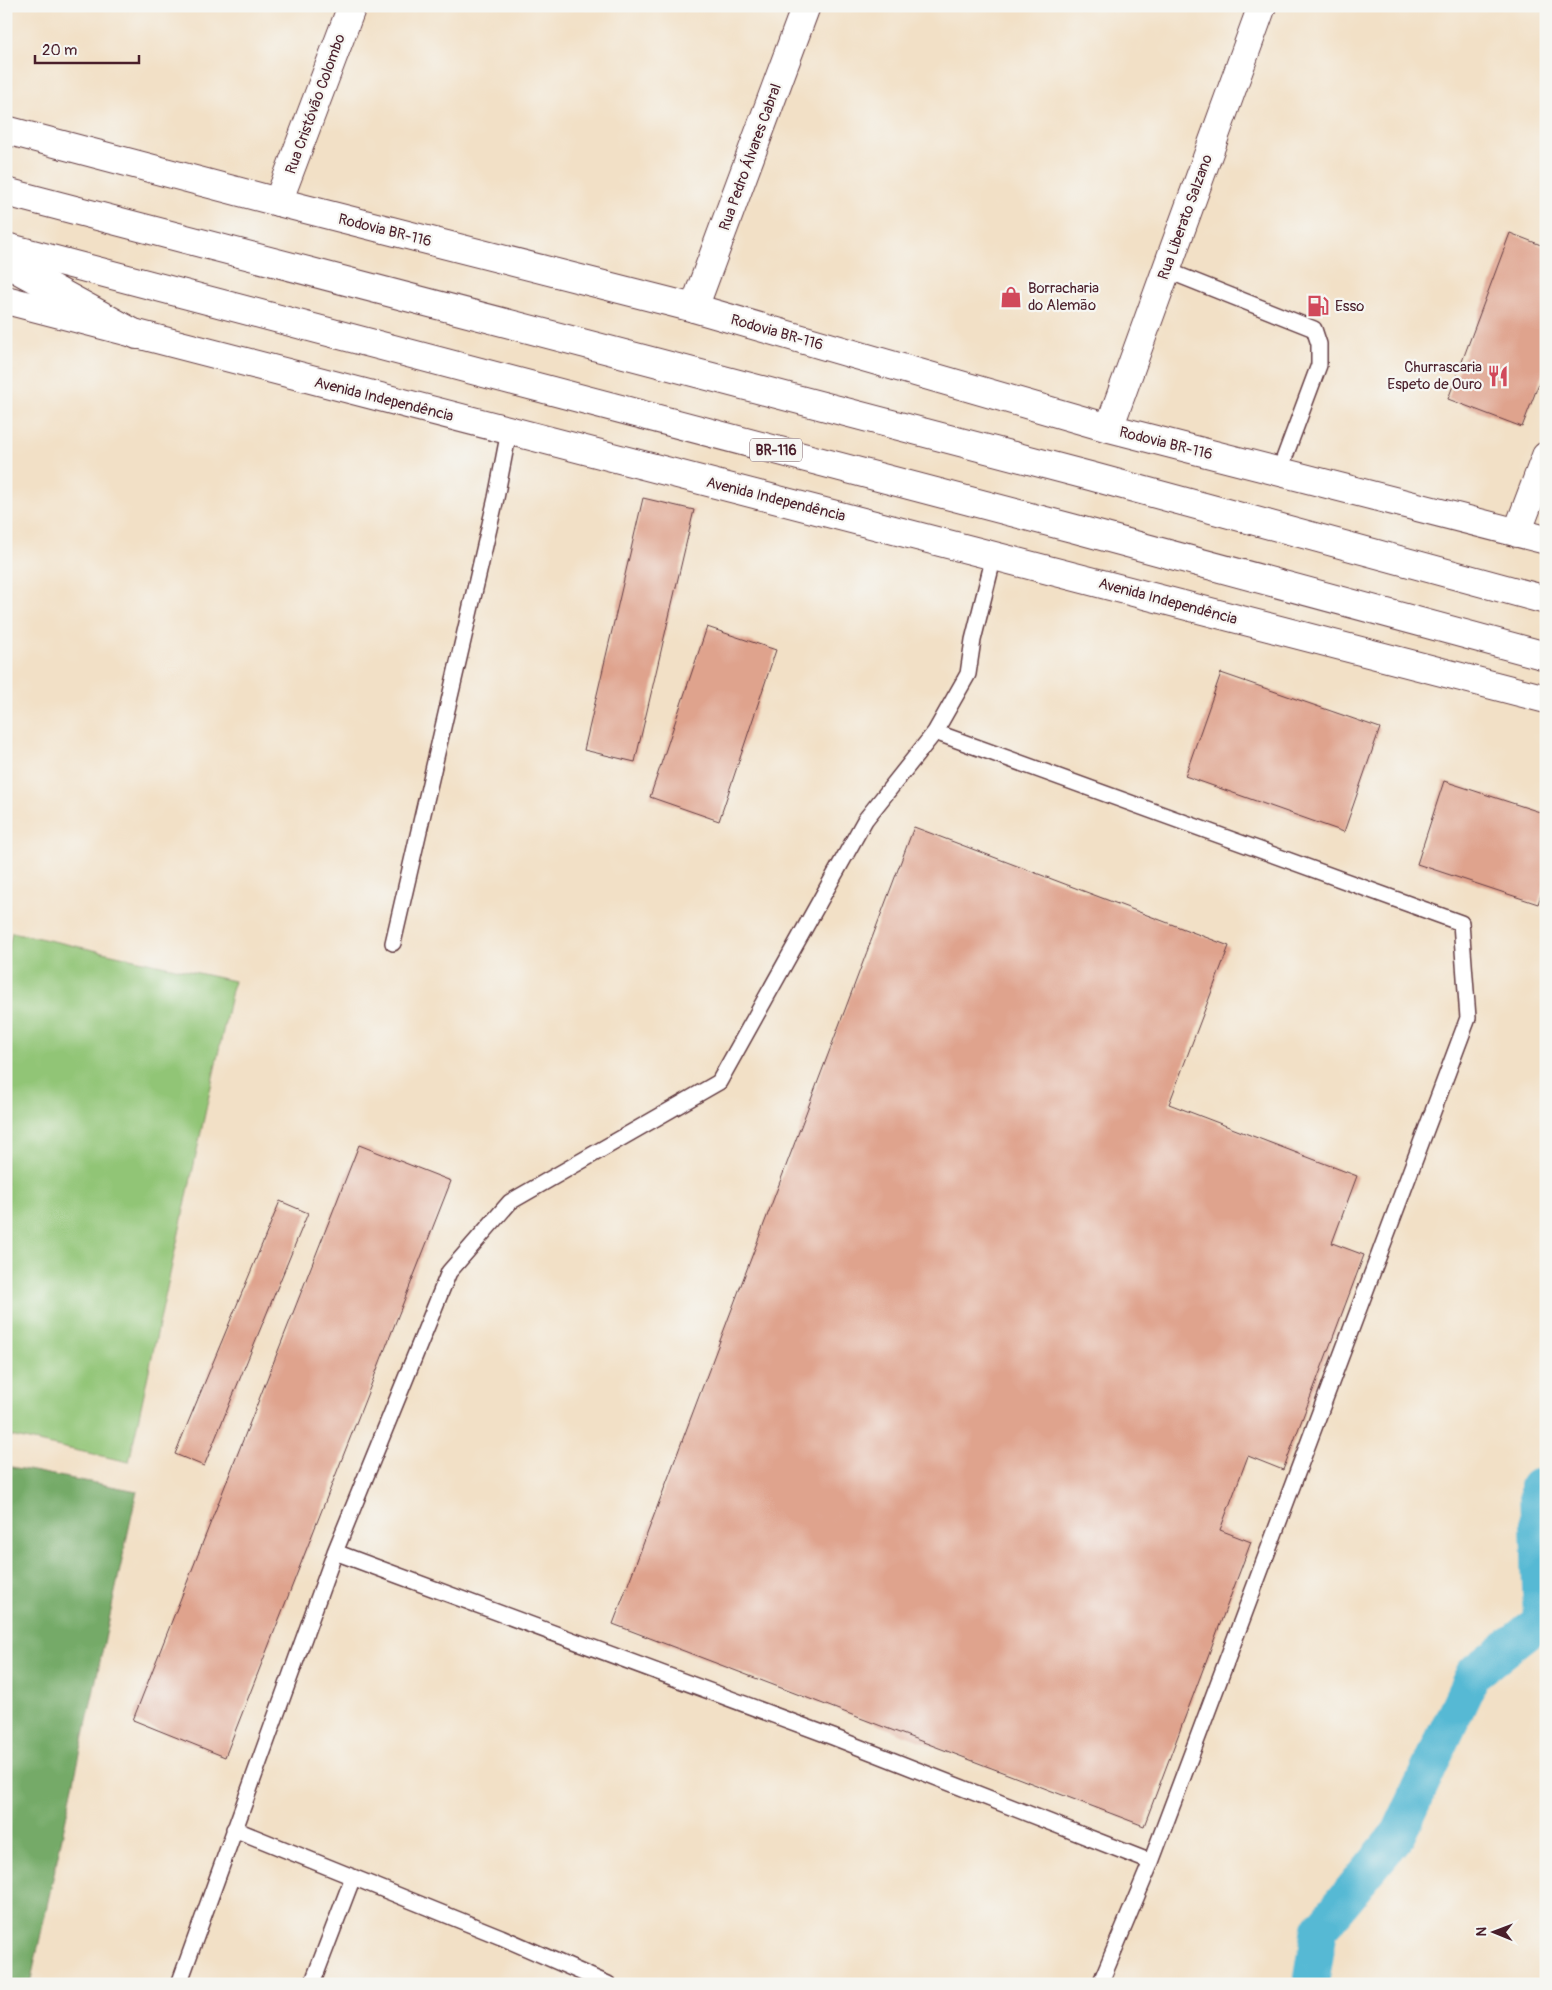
<svg xmlns="http://www.w3.org/2000/svg" width="1552" height="1990" viewBox="0 0 1552 1990" font-family="Pangolin,sans-serif">
<style>
.green{fill:#91c576;stroke:#6e7250}
.forest{fill:#74aa67;stroke:#5f6449}
.lines{fill:none;stroke-linecap:round;stroke-linejoin:round}
.canal{stroke:#56b9d4;stroke-width:36}
.building{fill:#dfa38d}
.service-casing{stroke:#633c42;stroke-width:18}
.minor-casing{stroke:#633c42;stroke-width:30}
.secondary-casing{stroke:#633c42;stroke-width:30}
.motorway-casing{stroke:#633c42;stroke-width:30}
.service{stroke:#fff;stroke-width:15}
.minor{stroke:#fff;stroke-width:28}
.secondary{stroke:#fff;stroke-width:28}
.motorway{stroke:#fff;stroke-width:28}
.labels{text-anchor:middle;stroke-width:4.5;stroke-linejoin:round;paint-order:stroke}
.shield{fill:#f6f6f2;stroke:#7e6067;stroke-width:1}
.shield-label{font-size:14px;font-weight:bold;fill:#4a1f2b}
.street-label{font-size:15px;fill:#4a1f2b;stroke:#f6f6f2}
.poi-label{font-size:15px;fill:#4a1f2b;stroke:#f6f6f2;text-anchor:start}
</style>
<rect width="100%" height="100%" fill="#f6f6f2"/>
<filter id="ink" filterUnits="userSpaceOnUse"><feTurbulence type="fractalNoise" baseFrequency=".02" numOctaves="2"/><feDisplacementMap in="SourceGraphic" scale="10" xChannelSelector="R" yChannelSelector="G"/><feConvolveMatrix kernelMatrix="1 2 1 2 8 2 1 2 1" color-interpolation-filters="sRGB"/></filter>
<filter id="wash" filterUnits="userSpaceOnUse"><feTurbulence type="fractalNoise" baseFrequency=".0096" numOctaves="4" result="noise"/><feDisplacementMap in="SourceGraphic" scale="20" xChannelSelector="R" yChannelSelector="G"/><feGaussianBlur stdDeviation="1.12" result="paint"/><feColorMatrix in="noise" values="0 0 0 0 0 0 0 0 0 0 0 0 0 0 0 0 0 1.4 0 .05"/><feComposite in="paint" operator="in"/></filter>
<g filter="url(#wash)">
<rect width="100%" height="100%" fill="#f2e0c6"/>
<path class="green" d="M12 932 234 981 129 1462 6 1435V958Z"/>
<path class="forest" d="M6 1466 137 1491 30 1984H6Z"/>
<g class="lines">
<path class="canal" d="M1311 1984 1320 1929 1399 1833 1473 1674 1541 1621 1537 1487"/>
</g>
<g id="blocks">
<path class="building" d="M1510 233 1546 247V365L1522 427 1448 399Z
M643 498 694 510 635 762 584 750Z
M707 627 776 650 719 821 650 797Z
M1221 673 1380 728 1344 832 1185 776Z
M1444 781 1546 814V880L1538 904 1417 864Z
M914 827 1229 946 1169 1104 1357 1176 1332 1243 1364 1255 1283 1470 1248 1456 1220 1530 1251 1542 1144 1826 613 1624Z
M359 1145 451 1181 225 1757 133 1720Z
M280 1201 308 1213 204 1466 175 1454Z"/>
</g>
</g>
<g filter="url(#ink)">
<use href="#blocks" fill-opacity="0" stroke="#633c42" stroke-width="1"/>
<g class="lines">
<g class="service-casing">
<path id="service" d="M1166 270 1314 329 1319 344V365L1279 472
M994 556 973 640 968 674 935 732 1461 923 1468 1018 1151 1862
M935 732 865 820 719 1082 510 1202 449 1272 335 1552 833 1737 1151 1862 1100 1984
M393 943 496 498 509 431
M234 1829 501 1937 608 1984
M179 1984 335 1552
M312 1984 353 1877"/>
</g>
<g class="minor-casing">
<path id="minor" d="M278 202 352 6
M694 308 806 6"/>
</g>
<g class="secondary-casing">
<path id="secondary" d="M6 130 278 202 694 308 1109 428 1546 540
M6 300 1546 699
M1109 428 1262 6
M1517 533 1546 456"/>
</g>
<g class="motorway-casing">
<path id="motorway" d="M6 192 1090 476 1546 600
M6 247 1072 528 1546 656
M6 263 137 335"/>
</g>
<use href="#service" class="service"/>
<use href="#minor" class="minor"/>
<use href="#secondary" class="secondary"/>
<use href="#motorway" class="motorway"/>
</g>
</g>
<defs>
<g id="shop-bare" transform="scale(1.725)"><path d="M-5-2.5h2.3a2.7 3.5 0 0 1 5.4 0H5L5.5 6h-11ZM-1.5-2.5h3a1.5 2.3 0 0 0-3 0Z" fill="#d1495b" stroke="#f6f6f2" stroke-width="2.5" paint-order="stroke"/></g>
<g id="fuel-bare" transform="scale(1.725)"><path d="M-5.5-6h7V0h2V4h1.3V-2.5L3-4.5l.8-.8L6-3V5H2.5V1h-1V6h-7ZM-4.2-4.7v3.2H.2V-4.7Z" fill="#d1495b" stroke="#f6f6f2" stroke-width="2.5" paint-order="stroke"/></g>
<g id="restaurant-bare" transform="scale(1.725)"><path d="M-5-6h1v4h1v-4h1v4h1v-4h1v5L-1.5 .5V6h-2V.5L-5-1ZM5-6V6H3V1.5H1.5Q1.5-4 5-6Z" fill="#d1495b" stroke="#f6f6f2" stroke-width="2.5" paint-order="stroke"/></g>
</defs>
<g fill-rule="evenodd">
<use href="#shop-bare" x="1011" y="297"/>
<use href="#fuel-bare" x="1318" y="306"/>
<use href="#restaurant-bare" x="1498" y="376"/>
</g>
<g class="labels">
<rect class="shield" x="750" y="438.5" width="52" height="23" rx="4"/>
<g class="shield-label">
<text x="776" y="455">BR-116</text>
</g>
<g class="street-label">
<text transform="translate(315 104) rotate(-70)" y="5">Rua Cristóvão Colombo</text>
<text transform="translate(750 157) rotate(-70)" y="5">Rua Pedro Álvares Cabral</text>
<text transform="translate(1185 217) rotate(-70)" y="5">Rua Liberato Salzano</text>
<text transform="translate(385 230) rotate(14)" y="5">Rodovia BR-116</text>
<text transform="translate(777 332) rotate(16)" y="5">Rodovia BR-116</text>
<text transform="translate(384 399) rotate(14)" y="5">Avenida Independência</text>
<text transform="translate(1166 443) rotate(14)" y="5">Rodovia BR-116</text>
<text transform="translate(776 499) rotate(14)" y="5">Avenida Independência</text>
<text transform="translate(1168 601) rotate(15)" y="5">Avenida Independência</text>
</g>
<g class="poi-label">
<text x="1028" y="293">Borracharia<tspan x="1028" dy="17">do Alemão</tspan></text>
<text x="1335" y="311">Esso</text>
<text x="1482" y="372" text-anchor="end">Churrascaria<tspan x="1482" dy="17">Espeto de Ouro</tspan></text>
</g>
</g>
<rect width="1552" height="1990" fill="none" stroke="#f6f6f2" stroke-width="25"/>
<g transform="translate(1494 1932) rotate(271)" stroke="#f6f6f2" stroke-width="4" paint-order="stroke">
<path d="M0-4L9 19L0 12L-9 19Z" fill="#4a1f2b"/>
<text y="-8" font-size="14" font-weight="bold" text-anchor="middle" fill="#4a1f2b">N</text>
</g>
<path d="M35 55v8h104v-8" fill="none" stroke="#4a1f2b" stroke-width="2.5"/>
<text x="42" y="55" font-size="15" fill="#4a1f2b" stroke="#f6f6f2" stroke-width="4" paint-order="stroke">20 m</text>
</svg>
